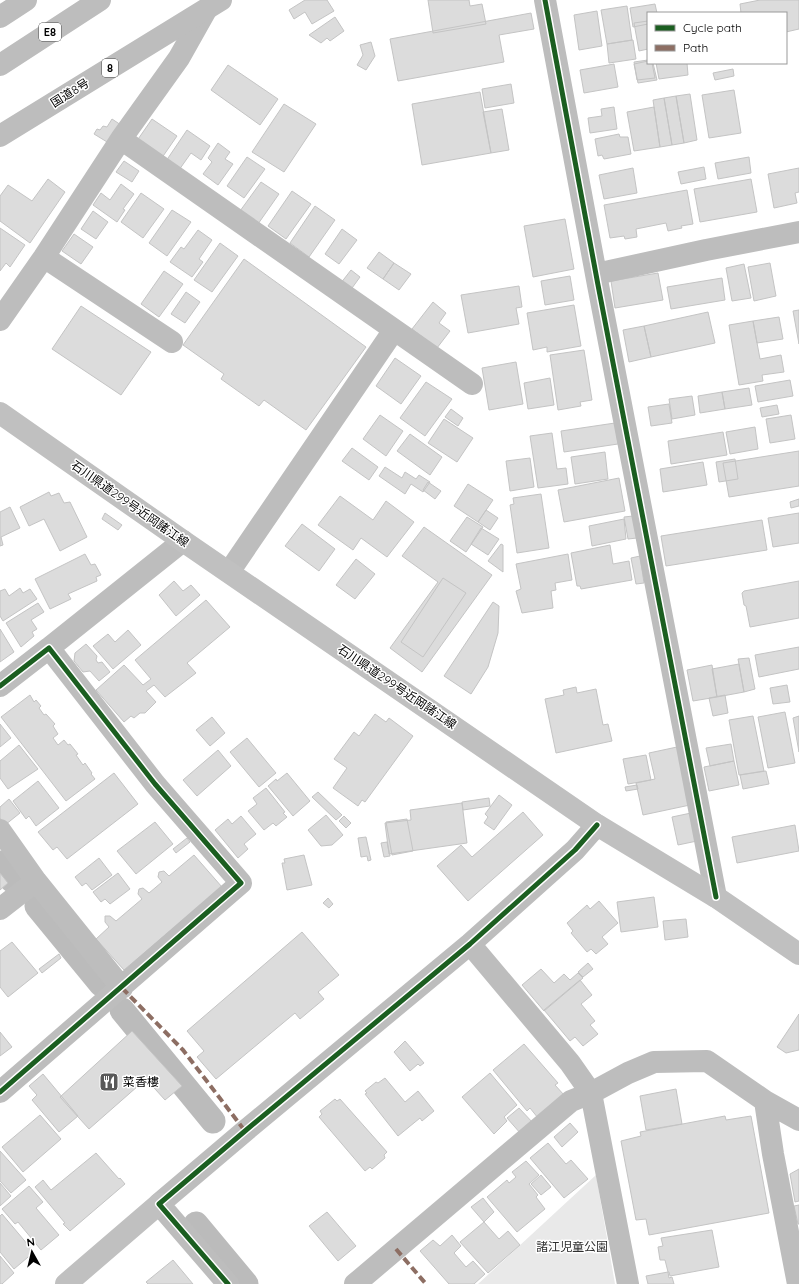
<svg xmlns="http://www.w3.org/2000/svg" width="799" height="1284" viewBox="0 0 799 1284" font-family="Quicksand,'Noto Sans JP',sans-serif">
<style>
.green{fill:#e9e9e9}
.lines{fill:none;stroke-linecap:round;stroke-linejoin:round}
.canal{stroke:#bbb;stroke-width:25}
.building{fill:#dcdcdc;stroke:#c4c4c4}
.street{stroke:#bdbdbd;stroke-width:22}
.secondary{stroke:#c0c0c0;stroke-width:22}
.highway{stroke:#bdbdbd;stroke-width:22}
.quiet{stroke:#8d6e63;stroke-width:4;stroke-dasharray:8 4;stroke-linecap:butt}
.cycleway-casing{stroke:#fff;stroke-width:8}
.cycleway{stroke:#1b5e20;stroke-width:5}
.labels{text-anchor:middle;stroke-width:3;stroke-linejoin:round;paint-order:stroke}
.shield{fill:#fff;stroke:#4c4c4c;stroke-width:1}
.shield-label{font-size:11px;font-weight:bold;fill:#000}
.street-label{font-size:12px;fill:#000;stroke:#fff}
.poi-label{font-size:12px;fill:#000;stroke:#fff;text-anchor:start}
.park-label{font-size:12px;fill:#2e2e2e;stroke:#fff}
</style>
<rect width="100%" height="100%" fill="#fff"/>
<path class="green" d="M596 1175 615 1284H478Z"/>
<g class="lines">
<path class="canal" d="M0 863 12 880
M37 906 101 984
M122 1010 213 1121
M196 1224 246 1284"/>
</g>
<path class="building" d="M305 0H327L334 11 312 24 305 12 294 19 289 10Z
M428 0H469L470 6 482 4 486 24 433 33Z
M760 0H799V29L786 32V13H741L740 4Z
M655 4 657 13H648V24L633 27 630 8Z
M627 6 632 40 607 44 601 10Z
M597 11 602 46 579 50 574 15Z
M531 13 534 29 499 35 504 62 398 81 390 39Z
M335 17 344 31 330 41 327 38 321 43 309 35Z
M648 21V49L639 51 634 23Z
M633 40 636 59 609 63 607 44Z
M371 42 375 56 366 70 357 65 363 55 360 45Z
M648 60V63H652L655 78 637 80 634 62Z
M648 61V63H653L657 80 638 83 634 64Z
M656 63H687L688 75 659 79Z
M614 64 618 87 584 93 580 70Z
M228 65 278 99 260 125 211 90Z
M733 69 734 76 715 80 713 73Z
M511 84 514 103 485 108 482 89Z
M734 90 741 133 709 138 702 95Z
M480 92 491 153 422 165 412 104Z
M690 94 697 140 684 143 676 96Z
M676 96 684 143 672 145 664 98Z
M664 98 672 145 660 147 653 100Z
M284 104 316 124 284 172 252 152Z
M614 107 617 129 590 133 588 118 602 116 601 109Z
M654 107 660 147 634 151 627 112Z
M502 109 509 150 491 153 483 112Z
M112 119 124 127 112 145 94 134 97 129 100 130 103 126 107 127Z
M152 119 177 136 159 162 134 145Z
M187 130 210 146 201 160 191 153 179 170 166 161Z
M619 134 620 137H628L631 154 604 159 602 155 598 156 595 139Z
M218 143 230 152 225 159 233 164 218 185 203 174 212 162 208 158Z
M247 157 265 169 244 198 227 186Z
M749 157 751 173 718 179 715 163Z
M124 161 139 171 132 182 116 172Z
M704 167 706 179 681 184 678 172Z
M633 168 637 193 604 199 599 175Z
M799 168V192L795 193 797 203 774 208 768 174Z
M48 179 65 192 30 243 0 221V196L8 185 32 201Z
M751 179 757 212 700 222 694 189Z
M261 182 279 194 258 224 240 211Z
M121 184 134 194 123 209 125 210 117 222 93 205 101 193 110 200Z
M687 190 693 224 681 226 682 228 668 231 666 223 636 229 637 237 625 239 624 236 610 238 604 205Z
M292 191 311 204 286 239 268 226Z
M141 193 164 209 143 238 121 222Z
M315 206 335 220 309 257 290 243Z
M172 210 191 222 167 256 149 243Z
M93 211 108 222 96 239 81 229Z
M565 219 574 269 533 277 524 226Z
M0 228 25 245 10 267 6 263 0 271Z
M342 229 357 240 339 264 325 254Z
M198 230 212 240 199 259 203 262 192 277 170 262 181 247 184 249Z
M74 234 93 247 81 264 62 251Z
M220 243 238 256 212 292 194 280Z
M379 252 394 263 383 279 367 268Z
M244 259 366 347 306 430 264 400 259 406 221 379 224 374 183 345Z
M394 263 411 274 399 290 383 279Z
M770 263 776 296 754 301 748 267Z
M744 264 751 298 732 301 726 268Z
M351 270 360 277 347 295 337 288Z
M164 271 183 284 159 317 141 304Z
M658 273 663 300 615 308 611 281Z
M570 276 574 300 545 305 541 281Z
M722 278 725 300 671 309 667 287Z
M519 286 522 307 516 308 519 324 468 333 461 295Z
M186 292 200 302 185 323 171 314Z
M433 302 446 313 439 323 450 331 437 348 412 329Z
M574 305 581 346 547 352V347L533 350 527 313Z
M81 306 151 352 121 395 52 349Z
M799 310V344L793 311Z
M708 312 715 343 651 357 644 326Z
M779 317 783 339 757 343 753 321Z
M753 321 760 359 781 355 784 372 762 375 763 381 739 385 729 325Z
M644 326 651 357 629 362 623 330Z
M584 350 592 400 580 402 581 406 558 410 550 355Z
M395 358 421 376 401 404 376 386Z
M516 362 523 404 489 410 482 368Z
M550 378 554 405 528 409 524 383Z
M790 380 793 396 758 402 755 386Z
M426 382 452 399 425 436 400 418Z
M749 388 752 405 725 409 722 392Z
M722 392 725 409 700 413 698 396Z
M692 396 695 415 672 419 669 399Z
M669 404 672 423 651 426 648 407Z
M777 405 779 414 762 417 760 408Z
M451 409 463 418 458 426 445 417Z
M380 415 403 431 386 456 363 439Z
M791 415 795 439 770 443 766 419Z
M444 419 473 438 457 462 428 443Z
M615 423 618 444 564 452 561 431Z
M755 427 758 449 730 454 726 432Z
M723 432 727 455 671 464 668 441Z
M552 433 557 469 566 468 568 484 538 488 530 436Z
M410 434 442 457 430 475 397 451Z
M352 448 378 467 369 480 342 461Z
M799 451V486L729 497 723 463Z
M605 452 608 479 575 484 571 457Z
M530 458 534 487 510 491 506 461Z
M735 459 738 479 719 482 716 462Z
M703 462 707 485 663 492 660 469Z
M385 467 402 478 405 472 416 479 419 475 430 482 423 492 411 484 405 494 379 476Z
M619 478 625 511 564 522 558 490Z
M428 482 441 491 435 499 423 490Z
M468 484 493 500 478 522 454 506Z
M49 492 51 496 59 493 64 503 70 502 87 537 60 551 44 519 29 526 20 507Z
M541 494 549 548 517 553 510 505 514 504 513 498Z
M340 496 373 520 386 501 414 522 387 557 361 538 353 550 318 525Z
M799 499V506L791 508 790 502Z
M10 507 20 528 1 537 3 545 0 546V512Z
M486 510 498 518 490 530 478 522Z
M105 513 122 525 118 530 102 519Z
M799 513V543L773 547 768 518Z
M633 516 637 538 628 539 624 517Z
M467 517 483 527 466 552 450 541Z
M624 519 626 539 592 546 589 526Z
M762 520 767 550 666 566 661 536Z
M302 524 335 549 319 571 285 546Z
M424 527 492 575 422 672 390 648 438 582 402 556Z
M481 528 499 539 488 555 471 544Z
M501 544 503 545V572L488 561Z
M610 545 613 564 629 561 632 580 581 589 580 586H577L571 553Z
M85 554 91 565 95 564 101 575 96 577 97 581 68 594 71 599 50 609 35 579Z
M568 554 572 580 555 583 556 590 551 591 553 608 522 613 516 591 521 589 516 564Z
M640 556 644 583 636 584 631 558Z
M356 559 375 574 355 599 336 585Z
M443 578 466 593 423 657 401 642Z
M174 581 183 591 191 585 200 595 176 616 159 595Z
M799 581V618L750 627 746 606 744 605 742 593 744 591Z
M20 588 23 593 30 589 37 599 3 621 0 616V591L5 589 9 596Z
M206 600 230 627 187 663 196 673 165 697 154 685 146 691 156 702 145 713H140L134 718 131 716 124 722 96 690 124 665 143 685 151 679 135 660Z
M493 602 499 606 498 633 488 667 471 694 444 676Z
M38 603 44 612 31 620 37 629 32 632 34 636 21 647 6 623Z
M0 629 14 652 0 662Z
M128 630 141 645 113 669 93 646 108 634 115 642Z
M86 644 97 656 96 660 98 663 102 662 110 672 99 681 90 671 83 672 74 661 75 653Z
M799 647V669L759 677 755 655Z
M749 658 755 689 744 692 738 659Z
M739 664 744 692 717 697 712 669Z
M712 665 717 697 693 701 687 670Z
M787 685 790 702 773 704 770 688Z
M576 687 577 693 596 689 603 725 608 724 612 741 556 753 545 699 564 695 563 690Z
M30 695 34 702 36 700 41 706 39 708 44 715 46 714 55 724 53 726 58 734 53 738 58 745 64 740 68 745 70 744 78 754 76 755 83 765 85 763 92 773 91 774 95 779 66 801 1 717Z
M725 695 728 713 713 716 709 698Z
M785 712 795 763 768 768 758 717Z
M375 714 386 722 389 718 413 736 365 802 362 800 358 806 333 788 347 768 334 759 354 732 359 736Z
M753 716 764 771 739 775 729 720Z
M799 716V752L793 718Z
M212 717 225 733 210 746 196 730Z
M0 724 11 738 0 747Z
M247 738 276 773 259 787 230 752Z
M731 744 734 761 710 766 706 748Z
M19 745 38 769 8 789 0 778V761Z
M677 747 690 805 643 815 636 783 655 779 649 753Z
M218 750 231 766 197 796 183 780Z
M646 755 651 780 628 784 623 759Z
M734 761 739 785 709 791 704 767Z
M766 771 769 784 743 789 740 775Z
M114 773 138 804 67 859 57 847 53 850 38 832Z
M287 773 310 801 293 816 268 786 276 779 277 781Z
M38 781 59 808 36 826 29 816 26 819 13 801Z
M637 785 638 789 626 791 625 787Z
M266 788 285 812 283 813 287 817 276 826 273 823 264 830 248 811 257 804 253 798Z
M318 792 342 815 336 820 312 797Z
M499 795 512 805 494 830 484 823 488 817 485 814Z
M489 798 490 806 463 810 462 802Z
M9 799 20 813 5 825 0 818V807Z
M462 803 467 843 389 854 385 823 411 820 410 810Z
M523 812 543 835 468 901 437 866 461 845 472 857Z
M691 813 697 841 678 845 672 817Z
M326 815 343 835 332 845 321 846 308 830Z
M241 816 256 834 244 844 248 849 238 858 215 830 228 819 232 824Z
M344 816 351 823 346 828 339 821Z
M407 819 413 851 392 855 386 822Z
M155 822 173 844 136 874 117 851Z
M795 825 799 851 737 863 732 837Z
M366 837 371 860 368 861 367 856 361 857 358 838Z
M187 838 190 842 176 853 173 849Z
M387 842 390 856 384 857 381 843Z
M194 855 222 887 124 970 96 939 109 927 105 922V916H110L116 921 142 899 138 894 139 889 143 888 149 893 162 882 158 877 159 872 164 871 169 876Z
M304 855 312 885 287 890 282 863H285L284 859Z
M99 858 112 875 92 890 86 883 82 886 75 877Z
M0 873 8 883 0 890Z
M118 873 130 889 110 904 105 899 101 902 93 892Z
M654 897 658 927 621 932 617 902Z
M328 898 333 904 329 908 323 903Z
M599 901 618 923 602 937 608 944 596 954 591 949 587 952 571 933 573 931 567 923 587 905 590 909Z
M686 919 688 937 665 940 663 921Z
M302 932 339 975 318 992 324 999 300 1019 295 1013 216 1079 197 1057 204 1051 187 1031Z
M12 942 38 973 8 997 0 987V951Z
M59 954 61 958 42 973 39 969Z
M588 963 593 969 583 977 578 972Z
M541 969 554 983 564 974 570 980 578 973 583 978 544 1011 522 985Z
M580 980 592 995 581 1004 595 1021 590 1025 598 1034 583 1046 575 1037 570 1041 544 1010Z
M799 1014V1050L786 1053 777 1047Z
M132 1031 182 1086 165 1100 146 1079 89 1129 60 1097Z
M0 1032 12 1047 0 1056Z
M405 1041 424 1063 420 1066 418 1064 410 1071 394 1052Z
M524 1044 558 1083 555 1085 564 1095 538 1118 530 1108 527 1111 493 1070Z
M490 1073 517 1105 504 1117 507 1121 494 1134 462 1097Z
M43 1074 78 1116 59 1132 32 1100 37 1095 29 1086Z
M385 1078 405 1102 418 1091 434 1111 422 1121 420 1118 398 1136 365 1094 367 1093 365 1091 376 1082 378 1083Z
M676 1089 682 1124 646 1130 640 1096Z
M335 1099 337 1101 340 1099 387 1152 384 1155 385 1158 372 1169 370 1167 365 1171 319 1117 322 1114 320 1111Z
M519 1108 534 1124 521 1134 507 1118Z
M40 1115 61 1139 23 1172 2 1147Z
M725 1116 726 1120 751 1116 769 1213 649 1235 646 1219 636 1220 621 1141 641 1136 640 1132Z
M570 1123 578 1132 562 1147 554 1137Z
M548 1143 566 1164 571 1160 588 1179 564 1198 530 1158Z
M0 1151 26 1180 11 1193 0 1181Z
M96 1153 119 1179 120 1178 125 1184 70 1231 63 1224 65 1223 35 1187 43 1180 51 1190Z
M526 1161 539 1175 529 1184 538 1195 536 1197 545 1209 517 1232 487 1197 507 1180 509 1183 516 1177 512 1172Z
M799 1169V1201L795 1202 790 1174Z
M541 1175 551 1187 541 1195 531 1184Z
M0 1183 11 1196 0 1206Z
M29 1186 43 1202 36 1208 59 1235 41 1250 18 1222 15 1224 2 1209Z
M483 1198 494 1212 484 1222 471 1207Z
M799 1205V1224H798L794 1206Z
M327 1212 356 1246 338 1261 309 1226Z
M2 1214 34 1252 14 1269 0 1252V1216Z
M484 1222 499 1239 508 1231 520 1245 488 1273 460 1242Z
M712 1230 719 1267 670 1276 669 1272H668L665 1260H660L658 1247 663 1246 661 1238Z
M452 1235 461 1246 454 1253 466 1267 473 1261 485 1274 474 1284H449L420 1251 433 1240 440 1246Z
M0 1256 14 1273 2 1284H0Z
M173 1260 193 1284H148L146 1282Z
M668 1272 669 1278 672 1277 674 1284H648L646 1276Z"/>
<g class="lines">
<path class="street" d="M545 0 598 285 716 897
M121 139 472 384
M44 257 172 342
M596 274 706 250 799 232
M0 320 44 257 121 139 179 58 206 10
M229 572 394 330
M49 648 183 541
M0 686 49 648 155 784 241 883 0 1092
M0 830 36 881 122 988
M0 909 36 881
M470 944 570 1063 591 1093 628 1284
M765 1101 773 1154 798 1284
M228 1284 159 1204 245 1131 470 944 575 850 597 825
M355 1284 571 1101 591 1093 628 1073 654 1062 707 1061 765 1101 799 1120"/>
<path class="secondary" d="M0 413 183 541 597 825 716 897 799 954
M66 1284 159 1204"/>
<path class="highway" d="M0 17 26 0
M0 65 100 0
M0 136 221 0"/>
<path class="quiet" d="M122 988 183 1050 245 1131
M396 1249 426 1284"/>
<g class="cycleway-casing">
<path id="cycleway" d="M545 0 598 285 716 897
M0 686 49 648 155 784 241 883 0 1092
M228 1284 159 1204 245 1131 470 944 575 850 597 825"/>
</g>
<use href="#cycleway" class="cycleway"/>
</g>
<defs>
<g id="restaurant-square" transform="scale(1)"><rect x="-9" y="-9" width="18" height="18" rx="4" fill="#595959" stroke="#fff"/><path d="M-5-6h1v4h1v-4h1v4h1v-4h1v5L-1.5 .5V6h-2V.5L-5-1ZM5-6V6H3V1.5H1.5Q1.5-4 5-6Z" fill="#fff"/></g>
</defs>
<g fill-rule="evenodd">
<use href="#restaurant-square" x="109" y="1082"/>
</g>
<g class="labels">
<g class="shield">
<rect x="39" y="23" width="22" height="18" rx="3"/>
<rect x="102" y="59" width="16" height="18" rx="3"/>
</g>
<g class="shield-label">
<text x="50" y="36">E8</text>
<text x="110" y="72">8</text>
</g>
<g class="street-label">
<text transform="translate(70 93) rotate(-32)" y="4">国道8号</text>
<text transform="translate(130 504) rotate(35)" y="4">石川県道299号近岡諸江線</text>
<text transform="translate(397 687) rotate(34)" y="4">石川県道299号近岡諸江線</text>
</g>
<g class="poi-label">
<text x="123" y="1086">菜香樓</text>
</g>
<g class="park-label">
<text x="572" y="1251">諸江児童公園</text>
</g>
</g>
<rect x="647" y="12" width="140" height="52" fill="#ffffff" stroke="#999999"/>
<rect x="655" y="25" width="20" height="6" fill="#1b5e20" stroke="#999999"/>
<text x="683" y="32" font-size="12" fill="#000000">Cycle path</text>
<rect x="655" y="45" width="20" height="6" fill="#8d6e63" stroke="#999999"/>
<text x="683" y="52" font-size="12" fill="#000000">Path</text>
<g transform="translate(32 1252) rotate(352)" stroke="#ffffff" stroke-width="3" paint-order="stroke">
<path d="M0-3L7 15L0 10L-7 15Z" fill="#000000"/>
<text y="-6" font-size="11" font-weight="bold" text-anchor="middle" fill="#000000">N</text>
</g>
</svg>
